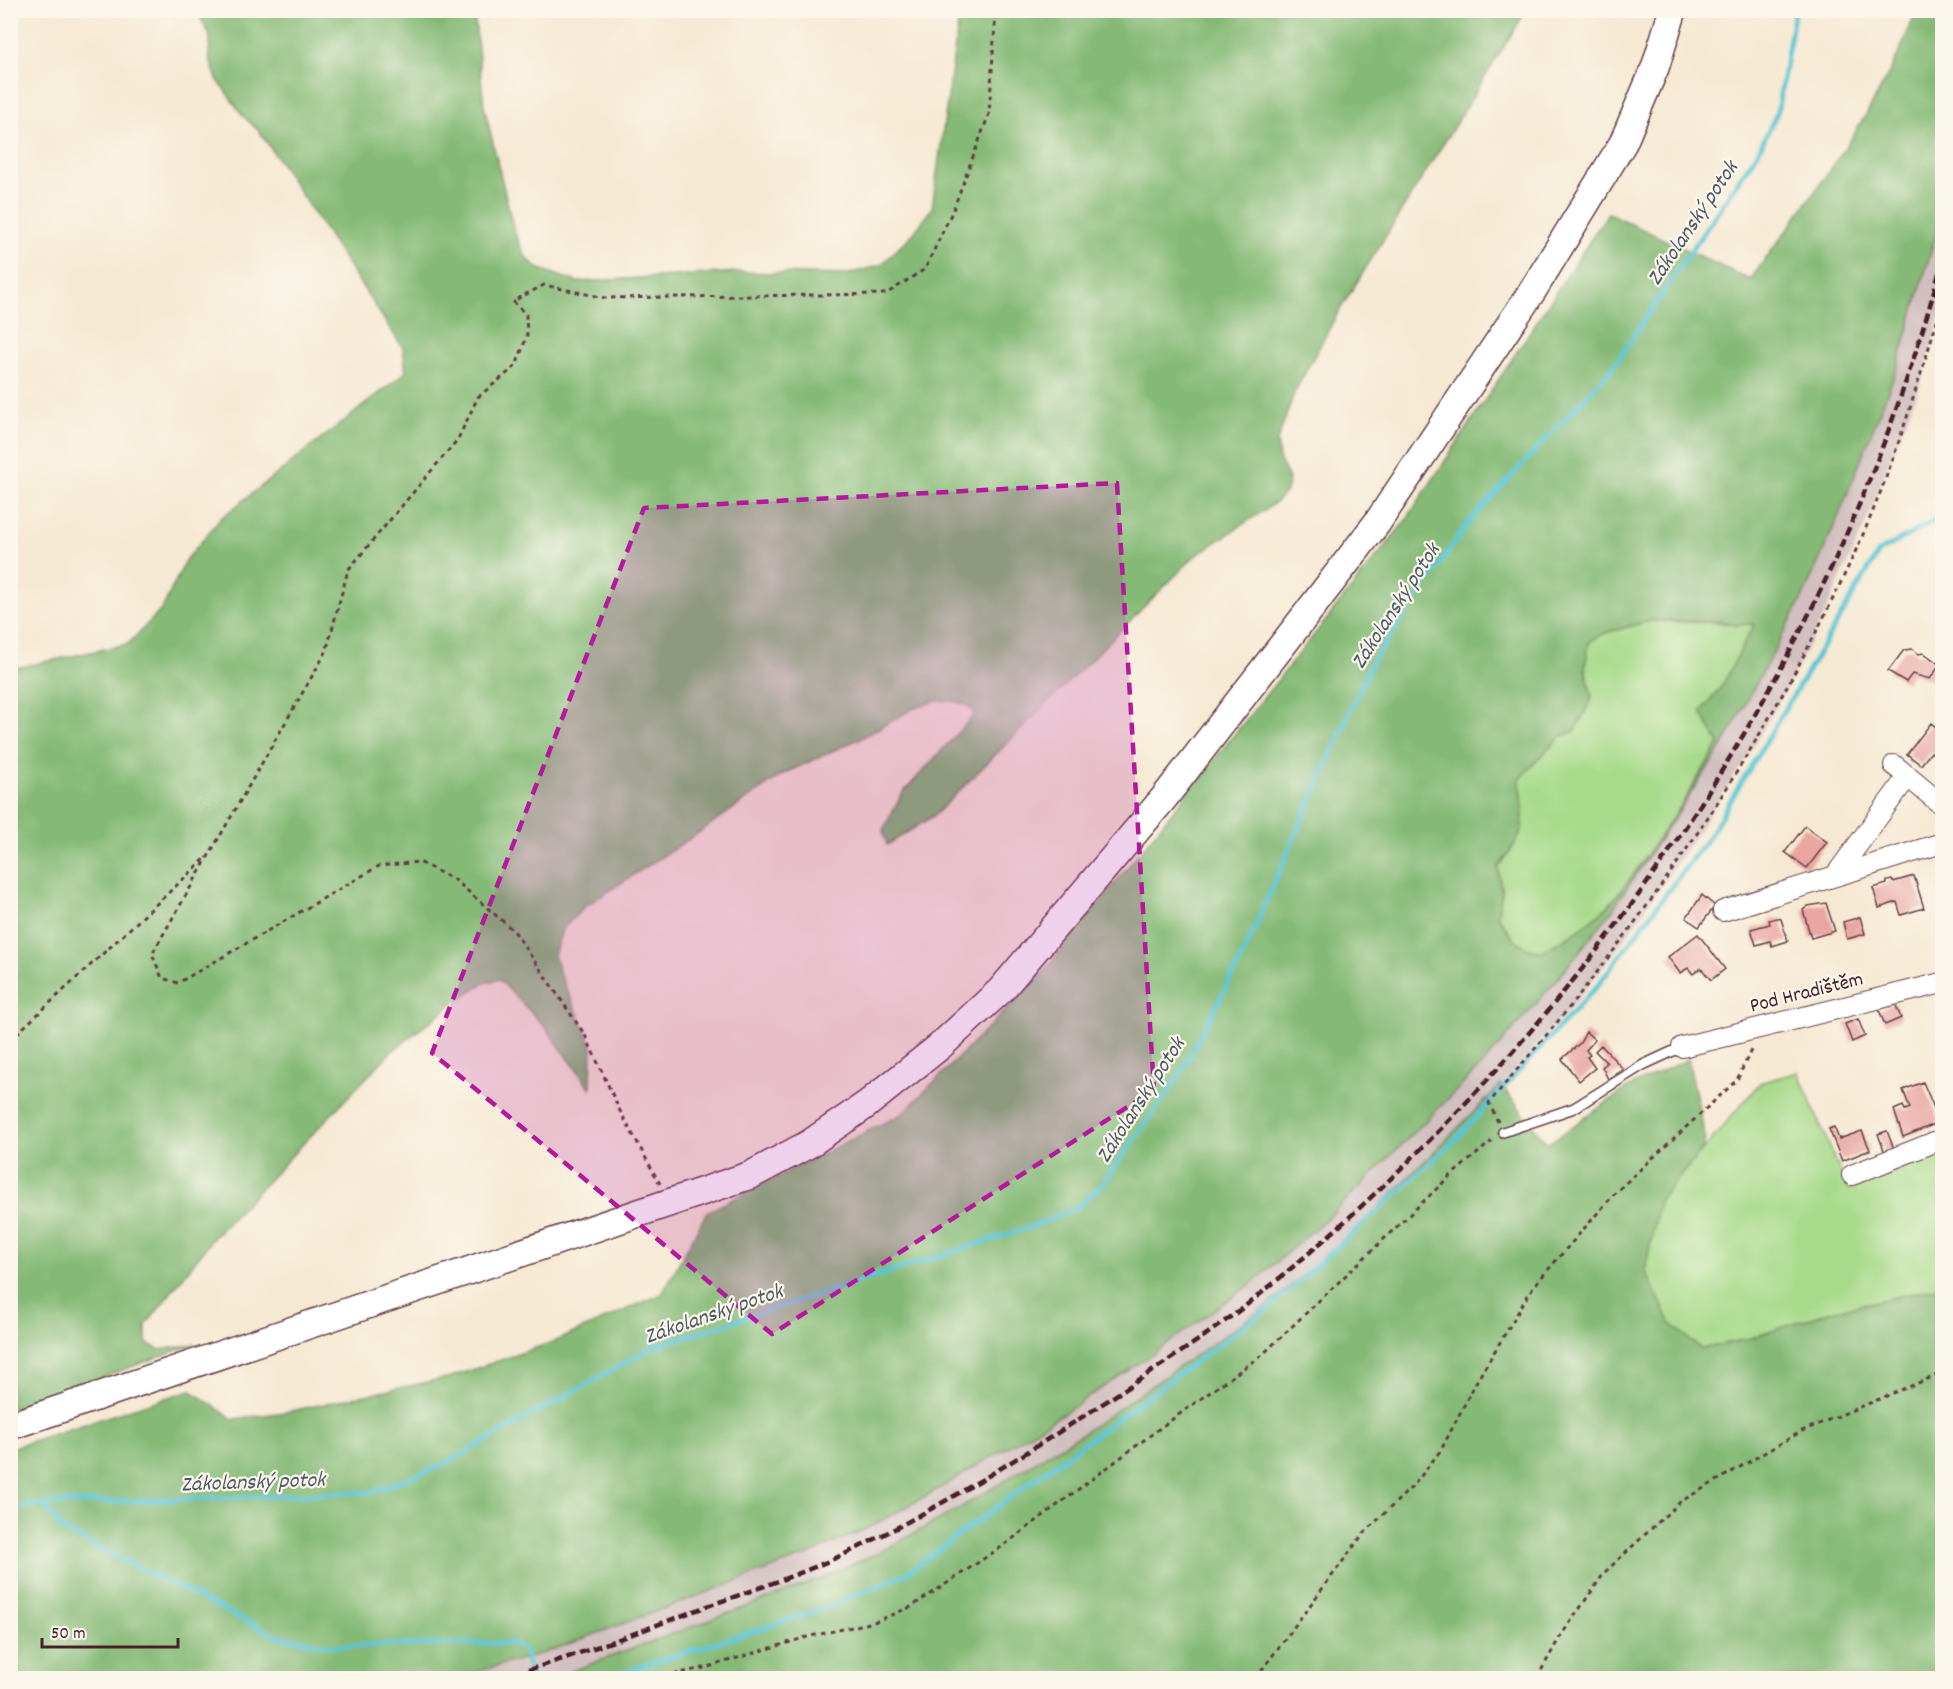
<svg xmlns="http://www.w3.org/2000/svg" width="1953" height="1689" viewBox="0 0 1953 1689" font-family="Dekko,sans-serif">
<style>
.industrial{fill:#d2bfc0}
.green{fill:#a7da8a;stroke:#787c5a;stroke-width:1.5}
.forest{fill:#85ba76;stroke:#686c50;stroke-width:1.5;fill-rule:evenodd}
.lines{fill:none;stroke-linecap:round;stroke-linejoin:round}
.stream{stroke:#59c4d4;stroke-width:5}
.building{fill:#e9a6a1}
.lane-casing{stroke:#643d44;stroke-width:12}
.street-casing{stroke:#643d44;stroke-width:22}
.secondary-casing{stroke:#643d44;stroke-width:30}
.path{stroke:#643d44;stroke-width:3;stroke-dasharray:4.5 4.5;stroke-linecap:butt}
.lane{stroke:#fff;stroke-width:9}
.street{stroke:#fff;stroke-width:20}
.secondary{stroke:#fff;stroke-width:27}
.rail{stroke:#4a1f2b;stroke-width:4.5;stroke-dasharray:9 4.5;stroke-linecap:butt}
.marked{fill:#b5179e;fill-opacity:0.2;stroke:#b5179e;stroke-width:4.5;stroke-dasharray:12 8;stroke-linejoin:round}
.labels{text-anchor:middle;stroke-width:4.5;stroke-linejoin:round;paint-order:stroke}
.street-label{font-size:21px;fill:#4a1f2b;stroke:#fbf7ec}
.water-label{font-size:22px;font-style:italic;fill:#4f5966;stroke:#fbf7ec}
</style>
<rect width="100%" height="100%" fill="#fbf7ec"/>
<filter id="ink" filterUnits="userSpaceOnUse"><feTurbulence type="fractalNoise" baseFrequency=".0167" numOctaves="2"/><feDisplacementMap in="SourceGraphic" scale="12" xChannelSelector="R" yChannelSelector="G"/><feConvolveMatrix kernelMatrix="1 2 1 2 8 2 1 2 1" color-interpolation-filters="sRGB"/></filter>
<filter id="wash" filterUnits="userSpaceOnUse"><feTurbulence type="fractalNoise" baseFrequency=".008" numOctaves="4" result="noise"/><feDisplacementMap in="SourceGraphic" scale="24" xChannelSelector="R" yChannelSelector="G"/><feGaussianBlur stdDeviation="1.35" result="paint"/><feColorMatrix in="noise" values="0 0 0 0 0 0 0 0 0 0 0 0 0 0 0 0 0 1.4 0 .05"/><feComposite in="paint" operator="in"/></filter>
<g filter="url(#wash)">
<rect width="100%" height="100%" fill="#f6e9d3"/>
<path class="industrial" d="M1942 207V312L1923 377 1865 525 1826 611 1790 682 1745 761 1635 925 1577 1000 1501 1085 1353 1233 1268 1305 1086 1431 955 1511 882 1551 818 1580 553 1678H454L544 1653 808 1555 870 1527 942 1487 1072 1408 1151 1355 1403 1145 1481 1066 1555 982 1613 909 1668 829 1765 669 1802 599 1876 424 1897 368Z"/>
<path class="green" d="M1650 621 1755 624 1722 686 1701 712 1719 744 1679 809 1631 878 1607 907 1589 922 1563 940 1542 951 1530 950 1513 938 1497 915 1502 894 1498 868C1528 827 1525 828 1519 779L1560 737 1575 731 1592 698 1585 668 1589 642 1605 633Z
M1798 1072 1848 1190 1942 1153V1287L1832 1311 1751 1338 1701 1349 1671 1324 1645 1270 1659 1201 1760 1083Z"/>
<path class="forest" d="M197 11H474L484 106 514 231 525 256 537 268 577 282 738 272 845 275 881 265 914 233 932 208 960 11H1526L1339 311 1295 391 1277 441 1279 459 1289 478 1286 492 1275 503 1195 556 935 815 887 845 883 830 902 794 975 714 967 705 954 701H935L912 709 865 736 783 774 700 832 584 907 562 930 554 955 560 975 592 1045 591 1089 546 1028 499 979 484 983 460 998 390 1053 213 1238 146 1325V1343L160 1350 195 1344 11 1410V669L128 644 162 609 186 560 221 518 406 372 403 348 260 132 243 116 217 79 209 57 210 36Z
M1916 11H1942V207L1939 224 1897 368 1839 515 1802 599 1722 747 1613 909 1555 982 1481 1066 1334 1212 1251 1284 1151 1355 1072 1408 942 1487 870 1527 808 1555 544 1653 454 1678H11L10 1448 190 1390 233 1419 286 1412 451 1377 553 1342 662 1294 707 1212 902 1114 1043 973 1407 519 1608 213 1750 280C1812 195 1881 110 1916 11ZM1650 621H1721L1736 625 1754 624 1722 686 1701 712 1719 744 1679 809 1631 878 1608 907 1589 922 1564 940 1542 951 1530 950 1513 938 1497 915 1502 894 1498 868C1528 827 1525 828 1519 779L1560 737 1575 731 1592 698 1585 668 1589 642 1605 633Z
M1688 1059 1705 1136 1703 1149 1659 1201 1645 1270 1671 1324 1701 1349 1751 1338 1832 1311 1942 1287V1678H553L818 1580 882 1551 955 1511 1086 1431 1268 1305 1353 1233 1501 1085 1547 1144 1629 1087Z"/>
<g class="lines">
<path class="stream" d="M43 1504 63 1530 276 1636 332 1646 514 1643 524 1650 532 1678
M10 1509 43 1504 373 1492 443 1465 653 1347 1031 1227 1076 1208 1102 1185 1178 1078 1240 961 1372 662 1469 522 1612 368 1758 152 1777 113 1795 10
M605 1678 826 1608 907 1573 1274 1304 1451 1144 1598 985 1710 835 1879 552 1942 516"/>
</g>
<g id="blocks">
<path class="building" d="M1912 649 1918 654 1924 653 1940 665 1930 679 1912 674 1906 682 1888 671 1904 650Z
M1931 723 1942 732V752L1938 758 1931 752 1921 765 1907 754Z
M1805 826 1827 842 1807 868 1785 852Z
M1914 876 1924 908 1901 915 1897 902 1879 908 1873 888 1887 884V881L1892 880 1893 882Z
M1702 895 1715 906 1699 927 1686 918Z
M1826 903 1835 931 1811 938 1803 910 1808 906Z
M1860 917 1865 934 1847 939 1843 922Z
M1777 918 1781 919 1788 941 1772 946 1770 941 1756 945 1751 929 1770 924 1769 920Z
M1698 934 1725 969 1711 980 1701 968 1693 974 1688 968 1680 973 1668 957Z
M1895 1003 1901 1018 1885 1025 1879 1010Z
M1858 1019 1865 1036 1852 1042 1845 1024Z
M1586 1032 1595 1040 1586 1050 1590 1055 1587 1057 1595 1068 1579 1081 1562 1059 1580 1043Z
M1601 1045 1623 1069 1608 1079 1602 1067 1607 1063 1595 1051Z
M1923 1082 1940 1122 1903 1137 1894 1110 1903 1106 1905 1110 1910 1108 1903 1090Z
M1834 1127 1839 1139 1862 1131 1870 1150 1842 1161 1829 1129Z
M1887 1131 1894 1149 1885 1153 1878 1134Z"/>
</g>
</g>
<g filter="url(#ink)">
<use href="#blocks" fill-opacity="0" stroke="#643d44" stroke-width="1.5"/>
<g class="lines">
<g class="lane-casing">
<path id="lane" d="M1503 1132 1574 1108 1643 1065 1682 1047"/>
</g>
<g class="street-casing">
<path id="street" d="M1894 765 1942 805
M1835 876 1908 776
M1723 911 1942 843
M1682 1047 1942 983
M1852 1175 1942 1139"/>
</g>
<g class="secondary-casing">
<path id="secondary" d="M10 1426 751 1175 809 1144 866 1105 939 1047 1001 990 1164 798 1377 523 1533 290 1623 143 1655 68 1673 10"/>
</g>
<path class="path" d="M10 1040 207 857
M1498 1122 1489 1103C1523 1062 1558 1023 1590 981 1694 849 1786 703 1856 550 1892 472 1917 387 1942 304
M660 1184 620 1111 585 1035 514 931 455 880 419 862 379 866 178 983 162 978 152 954 326 652 348 570 458 439 478 397 516 366 527 336 526 315 513 301 544 285 605 298 886 294 925 269 953 210 989 114 996 10
M656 1678 708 1667 807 1637 874 1622 911 1607 1003 1546 1160 1428 1262 1355 1448 1178 1492 1141
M1256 1678 1363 1534 1414 1485 1441 1450 1475 1384 1533 1287 1616 1192 1737 1080 1752 1048
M1537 1678 1560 1637 1605 1572 1680 1502 1802 1431 1942 1373"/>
<use href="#lane" class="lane"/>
<use href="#street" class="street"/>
<use href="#secondary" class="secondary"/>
<path class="rail" d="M502 1678C570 1658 636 1633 702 1608 762 1587 823 1567 879 1537 964 1493 1045 1442 1125 1389 1172 1358 1220 1327 1264 1291 1588 1025 1834 669 1942 262"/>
</g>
</g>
<path class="marked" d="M1117 483 1154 1090 772 1334 432 1053 644 508Z"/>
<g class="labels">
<g class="street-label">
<text transform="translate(1806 991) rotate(-14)" y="7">Pod Hradištěm</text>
</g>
<g class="water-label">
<text transform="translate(1691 222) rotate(-56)" y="8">Zákolanský potok</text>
<text transform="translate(1394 605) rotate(-57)" y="8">Zákolanský potok</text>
<text transform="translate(1139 1099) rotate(-57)" y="8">Zákolanský potok</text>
<text transform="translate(713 1312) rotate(-19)" y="8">Zákolanský potok</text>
<text transform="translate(253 1480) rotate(-2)" y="8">Zákolanský potok</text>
</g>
</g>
<rect width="1953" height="1689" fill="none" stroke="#fbf7ec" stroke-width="36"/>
<path d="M42 1638v9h136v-9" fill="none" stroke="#4a1f2b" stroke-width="3"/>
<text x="51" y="1638" font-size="18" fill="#4a1f2b" stroke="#fbf7ec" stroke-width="4.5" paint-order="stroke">50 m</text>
</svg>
